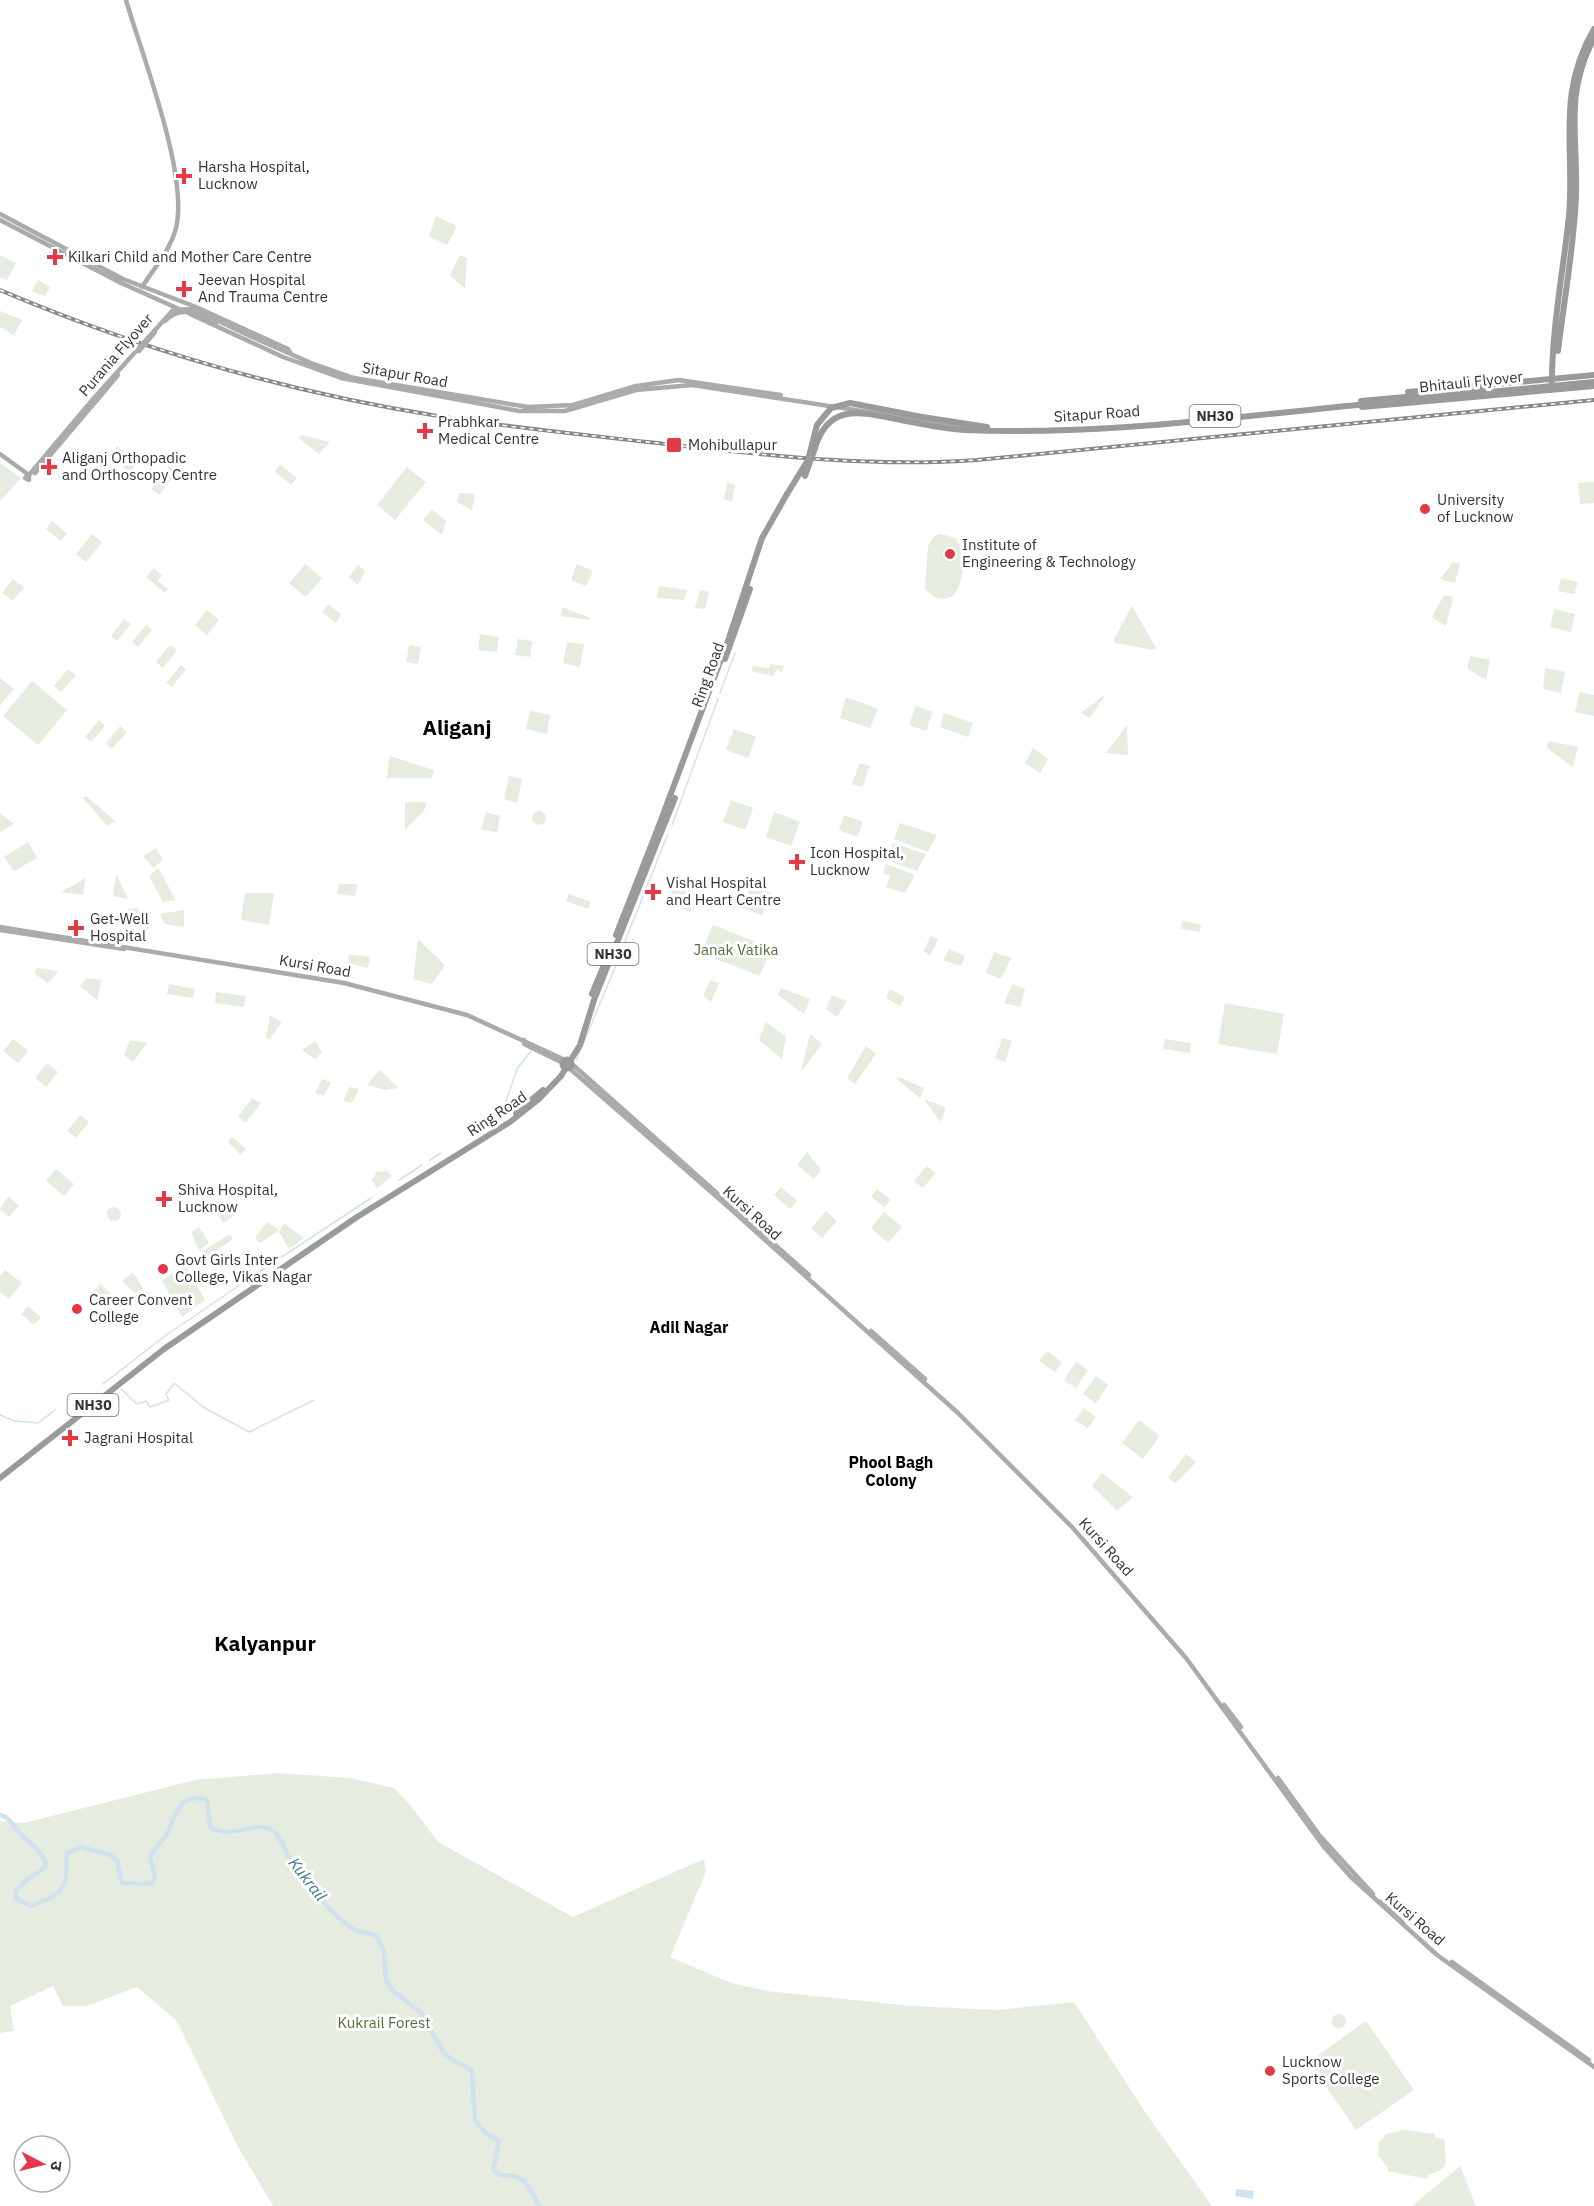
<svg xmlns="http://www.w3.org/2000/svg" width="1594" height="2206" viewBox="0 0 1594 2206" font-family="'IBM Plex Sans','Noto Sans Devanagari',sans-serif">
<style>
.green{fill:#e6ecdf}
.water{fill:#cfe2ee}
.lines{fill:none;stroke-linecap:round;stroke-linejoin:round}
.stream{stroke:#cfe2ee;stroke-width:1.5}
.river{stroke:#cfe2ee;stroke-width:4.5}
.major{stroke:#ababab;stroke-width:4.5}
.highway{stroke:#9a9a9a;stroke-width:6}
.rail-casing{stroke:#888;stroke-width:4}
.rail{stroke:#fff;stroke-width:1.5;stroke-dasharray:4.5;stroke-linecap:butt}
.major-bridge{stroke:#ababab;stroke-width:4.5}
.highway-bridge{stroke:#9a9a9a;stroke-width:6}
.poi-dot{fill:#e63946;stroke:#fff;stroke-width:2}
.labels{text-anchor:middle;stroke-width:6;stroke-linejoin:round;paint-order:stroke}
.shield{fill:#fff;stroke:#707070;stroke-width:1.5}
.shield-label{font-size:14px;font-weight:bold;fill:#333}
.poi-label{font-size:15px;fill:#333;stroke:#fff;text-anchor:start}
.street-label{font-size:15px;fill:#333;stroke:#fff}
.park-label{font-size:15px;fill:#56703f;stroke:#fff}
.neighbourhood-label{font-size:16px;font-weight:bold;fill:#000;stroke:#fff}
.water-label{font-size:16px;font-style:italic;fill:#3f7597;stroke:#fff}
.district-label{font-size:21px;font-weight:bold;fill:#000;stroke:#fff}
</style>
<rect width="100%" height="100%" fill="#fff"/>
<path class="green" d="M436 216 457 226 447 245 429 236Z
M0 255 16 263 7 280 0 277Z
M460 255 467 258 465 289 450 275Z
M38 280 50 287 45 296 32 291Z
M0 311 22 320 14 335 0 327Z
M302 435 330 442 319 454 299 438Z
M117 446 138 462 130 472 110 456Z
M0 463 21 478 0 501Z
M280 464 297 478 291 485 275 472Z
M169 466 177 472 159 495 151 489Z
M407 467 426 482 395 520 377 505Z
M1594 482V503L1580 504 1578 483Z
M727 483 735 485 732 501 724 500Z
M459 493 475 494 472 510 457 502Z
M432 509 446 521 442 535 423 520Z
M52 521 67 534 61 541 46 529Z
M92 534 102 542 86 562 76 554Z
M941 534 955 538C966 550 965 583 953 596 941 602 932 598 925 588L928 546 934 536Z
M1453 562 1460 563 1455 583 1440 579Z
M305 564 322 578 306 597 289 583Z
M577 564 593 571 586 586 571 580Z
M358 565 365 571 358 585 349 577Z
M154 568 162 575 158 581 168 589 165 593 146 577Z
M1561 578 1578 582 1574 594 1558 591Z
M13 579 24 587 13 601 2 593Z
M660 586 687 590 684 600 656 598Z
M700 590 709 592 705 609 695 608Z
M1444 595 1453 597 1446 626 1432 617Z
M328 604 341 614 336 623 322 612Z
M1132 606 1156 648 1154 650 1115 643 1114 639Z
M562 607 590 618V620L561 616Z
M1554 609 1575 614 1571 632 1550 627Z
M207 610 219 620 207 635 195 625Z
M124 619 131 624 117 641 111 636Z
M146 625 152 630 138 647 132 642Z
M480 634 499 637 497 652 478 650Z
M518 639 532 641 530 657 515 655Z
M567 642 584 644 580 667 563 663Z
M170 645 177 650 163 668 156 662Z
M409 645 421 647 418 664 406 662Z
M1470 656 1490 660 1486 680 1467 668Z
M770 664 784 666 782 672 777 670 773 676 751 671 753 666 769 668Z
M181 665 186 669 172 687 166 683Z
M1545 668 1565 672 1561 693 1543 689Z
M68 669 76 675 61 692 54 686Z
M0 678 14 689 0 705Z
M32 681 67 710 38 745 3 716Z
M1580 692 1594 695V716L1575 712Z
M1106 694 1090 718 1081 713Z
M846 697 878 709 870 728 840 718Z
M916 706 933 712 926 731 909 725Z
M530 711 550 715 547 734 526 729Z
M944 713 973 723 968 737 940 727Z
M99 720 105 726 91 742 85 737Z
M1127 725 1128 755 1106 753Z
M120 726 127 732 112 749 106 743Z
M734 729 756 737 748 758 726 750Z
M1549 741 1578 747 1573 767 1547 748Z
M1033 748 1048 759 1040 773 1025 763Z
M389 756 434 770 432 778H387Z
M860 763 870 766 862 787 852 784Z
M509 776 522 779 517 803 504 799Z
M86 796 115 821 107 826 83 798Z
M731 800 753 808 745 830 723 822Z
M405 802H427L424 811 405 830Z
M532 818a7 7 0 1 1 14 0a7 7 0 1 1-14 0Z
M486 812 500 816 497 832 481 830Z
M774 812 800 822 791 846 766 837Z
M0 813 14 824 0 832Z
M844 815 863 822 857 837 839 830Z
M900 823 937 835 928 852 894 839Z
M28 842 37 858 14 871 4 857Z
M893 843 926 854 917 871 887 860Z
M156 848 163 860 153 868 143 856Z
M886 864 915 875 905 893 886 887 890 876 883 873Z
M158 868 176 900 163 902 149 876Z
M116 874 128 899 113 896Z
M86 878 83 895 61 892Z
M676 880 698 889 690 912 667 903Z
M339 884H357L355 896 337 894Z
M751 885 771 893 762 915 742 908Z
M245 893H274L269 925 241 920Z
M569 894 591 902 588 909 566 901Z
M137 908 150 929 124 925 127 909Z
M184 910V927L165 924 160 914Z
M1182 921 1201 924 1200 932 1181 929Z
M713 925 771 948 760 976 701 953Z
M931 936 938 940 930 955 923 951Z
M418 939 445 965 432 984 413 979Z
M949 949 965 956 961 966 943 960Z
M994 952 1011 958 1001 979 986 973Z
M349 954 370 957 368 968 348 963Z
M37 968 59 971 48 984 34 973Z
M86 978 101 980 97 1000 80 986Z
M710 980 719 983 711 1002 703 996Z
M169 984 195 989 193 998 167 994Z
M1013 984 1025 989 1020 1007 1004 1003Z
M781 988 810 999 804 1014 778 995Z
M890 989 905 997 900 1006 886 998Z
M216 992 246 996 244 1007 215 1003Z
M832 995 847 1001 837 1017 826 1009Z
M1225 1003 1284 1014 1277 1054 1218 1044Z
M270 1015 282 1022 270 1039 266 1038Z
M766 1022 786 1037 782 1059 759 1040Z
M810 1034 822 1044 801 1072Z
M1003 1038 1012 1041 1005 1062 995 1058Z
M13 1039 28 1051 18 1063 3 1051Z
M1165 1039 1191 1043 1190 1053 1163 1049Z
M130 1040 147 1043 133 1062 124 1055Z
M315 1041 322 1052 315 1059 302 1050Z
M866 1046 876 1054 855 1084 847 1078Z
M47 1063 58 1072 46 1087 35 1078Z
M380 1069V1070L398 1088 385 1090 367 1085Z
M899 1077 924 1088 920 1098 897 1079Z
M322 1079 331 1082 324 1096 315 1093Z
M350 1087 359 1089 352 1103 343 1101Z
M252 1098 261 1103 246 1123 238 1117Z
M924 1099 946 1108 940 1122Z
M80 1115 89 1122 76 1138 67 1131Z
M232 1137 246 1149 241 1155 228 1142Z
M807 1152 821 1170 814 1179 797 1165Z
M927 1166 936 1173 923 1188 914 1181Z
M56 1169 74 1184 64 1196 46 1181Z
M387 1171 392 1176 377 1188 371 1179 375 1176 376 1172Z
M781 1187 797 1201 790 1209 774 1195Z
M877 1189 891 1200 884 1208 871 1196Z
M8 1196 19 1206 9 1217 0 1209Z
M231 1206 235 1215 223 1223 217 1214Z
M107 1214a7 7 0 1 1 14 0a7 7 0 1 1-14 0Z
M826 1211 837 1221 822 1238 811 1228Z
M884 1212 902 1227 888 1243 871 1228Z
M267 1222 279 1230 260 1243 255 1238Z
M284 1223 304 1238 289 1249 279 1232Z
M199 1227 209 1243 199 1250 191 1232Z
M230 1234 233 1239 206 1258 201 1252Z
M185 1264 205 1300 182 1317 162 1281Z
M5 1270 22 1283 9 1299 0 1292V1276Z
M133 1272 143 1288 135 1293 122 1281Z
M101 1284 111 1294 104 1301 94 1291Z
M28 1306 41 1317 34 1325 21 1314Z
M1047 1351 1062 1362 1055 1372 1039 1361Z
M1076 1362 1088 1370 1076 1388 1064 1380Z
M1096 1376 1108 1385 1096 1403 1083 1394Z
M1084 1408 1096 1417 1088 1428 1075 1420Z
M1139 1420 1160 1436 1143 1459 1122 1443Z
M1186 1454 1196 1462 1176 1483 1168 1478Z
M1102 1473 1133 1497 1117 1511 1092 1486Z
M276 1773 350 1778 394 1788 411 1806 438 1842 573 1917 704 1859 706 1872 670 1957 731 1983 767 1991 911 2006 998 2010 1074 2002 1147 2115 1212 2206H273L238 2147 177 2021 137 1987 86 2006H63L53 1986 10 2006 14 2031 0 2033V1821L24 1823 195 1780Z
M1332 2021a7 7 0 1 1 14 0a7 7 0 1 1-14 0Z
M1366 2021 1414 2090 1356 2130 1309 2062Z
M1405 2130 1435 2134V2138L1445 2139C1442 2156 1456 2168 1428 2175L1427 2179 1388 2171V2168L1378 2155 1379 2142 1386 2134Z
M1460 2166 1476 2206H1412Z"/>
<path class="water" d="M1236 2189 1254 2191 1253 2199 1235 2196Z"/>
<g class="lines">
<path class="stream" d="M720 693 735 653
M672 825 718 699
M618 959 668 834
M576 1061 616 965
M502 1113 517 1069 531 1051
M470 1135 480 1130
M430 1160 441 1153
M399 1180 422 1165
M250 1278 371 1198
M103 1384 165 1336 240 1285
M121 1389 137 1404 146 1401 150 1407 169 1400 166 1394 174 1383 203 1407 249 1432 314 1400
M0 1415 15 1421 38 1423 55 1410"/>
<path class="river" d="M0 1815C12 1818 15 1830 24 1837 67 1875 36 1864 16 1891V1899L31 1906C42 1902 61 1895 65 1882 68 1874 65 1862 67 1853L80 1847 111 1855 117 1861 122 1883 151 1884 155 1877 150 1855C156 1847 164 1841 168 1831 176 1813 182 1791 207 1800L211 1828C235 1840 254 1819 273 1831 283 1837 286 1856 294 1866 308 1885 334 1918 355 1930 362 1934 369 1932 376 1936L384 1951 386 1980 392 1990 420 2012 445 2055 472 2071 475 2121 487 2134 499 2141 493 2169 500 2175C530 2175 525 2186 540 2206"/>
<path class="major" d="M126 0C142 55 189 175 176 228 170 251 154 268 142 287
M0 214 123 279 196 307 288 349 291 354
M0 220 121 283 179 309
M190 314 283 357 341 378 519 411H565L636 390 692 385 967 427
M250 336 311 363 354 378 528 407 573 405 636 386 679 380 781 395
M0 454 29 475
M35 473 97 400
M28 474 25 478 29 480V475L94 398
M0 927 344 983 467 1015 565 1060
M0 930 124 949
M524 1040V1044L563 1063
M572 1064 809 1275
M569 1068 725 1204 958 1413 1072 1527 1186 1658 1324 1847 1351 1877 1437 1955 1594 2067
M871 1331 925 1379
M1224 1705 1241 1727
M1278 1778 1320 1836 1373 1894
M1381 1902 1403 1923
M1452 1962 1589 2060"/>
<path class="highway" d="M1558 351C1564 300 1574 247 1576 196 1578 136 1564 95 1594 38
M1552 390C1551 332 1563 273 1569 216 1575 147 1556 94 1594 29
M1408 392 1594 375
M1361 401 1483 390
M1362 407 1594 386
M922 417 987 427
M815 448C829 401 863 413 901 420 921 424 943 429 964 430 1099 436 1233 417 1367 404
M725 659 750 589
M658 828 729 638 762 538 787 494
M662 830 675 798
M562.5 1064a4.5 4.5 0 1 1 9 0a4.5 4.5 0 1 1-9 0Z
M516 1113 543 1090
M0 1478 164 1349 357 1217 510 1122 539 1099 561 1076"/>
<g class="rail-casing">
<path id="rail" d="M0 290C139 349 288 392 438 416 507 427 577 434 647 442 757 454 865 468 977 460L1594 400"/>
</g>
<use href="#rail" class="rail"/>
<path class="major-bridge" d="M165 321C182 304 197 315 216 323
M139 351 155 332
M94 398 173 310 193 309 250 336
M97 400 118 375"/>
<path class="highway-bridge" d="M1367 404 1594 382
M805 476 815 448
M787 494 808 460 817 425 831 408 850 403 922 417
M616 935 658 828
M592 994 609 953
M561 1076 580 1045 594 1000 662 830"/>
</g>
<g class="poi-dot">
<path d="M181 167h6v6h6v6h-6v6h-6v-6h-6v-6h6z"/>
<path d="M52 248h6v6h6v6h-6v6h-6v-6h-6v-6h6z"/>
<path d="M181 280h6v6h6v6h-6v6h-6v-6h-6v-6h6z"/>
<path d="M422 422h6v6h6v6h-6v6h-6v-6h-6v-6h6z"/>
<rect x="666" y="437" width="16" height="16" rx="3"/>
<path d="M46 458h6v6h6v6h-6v6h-6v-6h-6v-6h6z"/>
<circle cx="1425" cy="509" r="6"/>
<circle cx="950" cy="554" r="6"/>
<path d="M794 853h6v6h6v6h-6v6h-6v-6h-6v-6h6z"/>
<path d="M650 883h6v6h6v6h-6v6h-6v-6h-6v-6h6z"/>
<path d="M73 919h6v6h6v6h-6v6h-6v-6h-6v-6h6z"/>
<path d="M161 1190h6v6h6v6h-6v6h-6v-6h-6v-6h6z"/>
<circle cx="163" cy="1269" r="6"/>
<circle cx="77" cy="1309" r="6"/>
<path d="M67 1429h6v6h6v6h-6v6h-6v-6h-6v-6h6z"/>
<circle cx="1270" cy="2071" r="6"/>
</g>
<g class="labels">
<g class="shield">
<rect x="1189.5" y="405" width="51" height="22" rx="4.5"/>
<rect x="587.5" y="943" width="51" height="22" rx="4.5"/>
<rect x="67.5" y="1394" width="51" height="22" rx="4.5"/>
</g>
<g class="shield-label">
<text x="1215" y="421">NH30</text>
<text x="613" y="959">NH30</text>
<text x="93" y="1410">NH30</text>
</g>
<g class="poi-label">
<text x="198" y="172">Harsha Hospital,<tspan x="198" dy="17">Lucknow</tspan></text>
<text x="68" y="262">Kilkari Child and Mother Care Centre</text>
<text x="198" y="285">Jeevan Hospital<tspan x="198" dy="17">And Trauma Centre</tspan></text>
<text x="438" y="427">Prabhkar<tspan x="438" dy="17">Medical Centre</tspan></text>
<text x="688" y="450">Mohibullapur</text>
<text x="62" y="463">Aliganj Orthopadic<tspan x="62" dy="17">and Orthoscopy Centre</tspan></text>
<text x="1437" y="505">University<tspan x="1437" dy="17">of Lucknow</tspan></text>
<text x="962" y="550">Institute of<tspan x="962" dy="17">Engineering &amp; Technology</tspan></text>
<text x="810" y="858">Icon Hospital,<tspan x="810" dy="17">Lucknow</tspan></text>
<text x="666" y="888">Vishal Hospital<tspan x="666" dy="17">and Heart Centre</tspan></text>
<text x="90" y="924">Get-Well<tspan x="90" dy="17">Hospital</tspan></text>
<text x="178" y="1195">Shiva Hospital,<tspan x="178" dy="17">Lucknow</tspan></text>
<text x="175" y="1265">Govt Girls Inter<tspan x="175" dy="17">College, Vikas Nagar</tspan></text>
<text x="89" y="1305">Career Convent<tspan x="89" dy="17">College</tspan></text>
<text x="84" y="1443">Jagrani Hospital</text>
<text x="1282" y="2067">Lucknow<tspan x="1282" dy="17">Sports College</tspan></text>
</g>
<g class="street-label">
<text transform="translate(116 355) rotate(-49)" y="5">Purania Flyover</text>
<text transform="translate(405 375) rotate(10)" y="5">Sitapur Road</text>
<text transform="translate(1471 382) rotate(-6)" y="5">Bhitauli Flyover</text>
<text transform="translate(1097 414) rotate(-4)" y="5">Sitapur Road</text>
<text transform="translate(708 675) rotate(-70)" y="5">Ring Road</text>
<text transform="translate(315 966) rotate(10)" y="5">Kursi Road</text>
<text transform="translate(497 1114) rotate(-34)" y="5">Ring Road</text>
<text transform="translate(752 1213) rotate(42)" y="5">Kursi Road</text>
<text transform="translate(1106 1547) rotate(48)" y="5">Kursi Road</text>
<text transform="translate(1415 1919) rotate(41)" y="5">Kursi Road</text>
</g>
<g class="park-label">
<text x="736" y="955">Janak Vatika</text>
<text x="384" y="2028">Kukrail Forest</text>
</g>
<g class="neighbourhood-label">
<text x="689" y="1333">Adil Nagar</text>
<text x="891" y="1468">Phool Bagh<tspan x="891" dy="18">Colony</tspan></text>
</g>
<g class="water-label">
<text transform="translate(308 1879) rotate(52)" y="6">Kukrail</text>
</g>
<g class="district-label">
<text x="457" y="735">Aliganj</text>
<text x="265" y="1651">Kalyanpur</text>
</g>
</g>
<g transform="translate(42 2164) rotate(97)"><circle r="28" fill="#ffffff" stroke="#adadad" stroke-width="1.5"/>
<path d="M0-4.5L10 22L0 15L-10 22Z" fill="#e63946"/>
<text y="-9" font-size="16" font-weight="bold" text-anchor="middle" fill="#333333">उ</text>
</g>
</svg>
